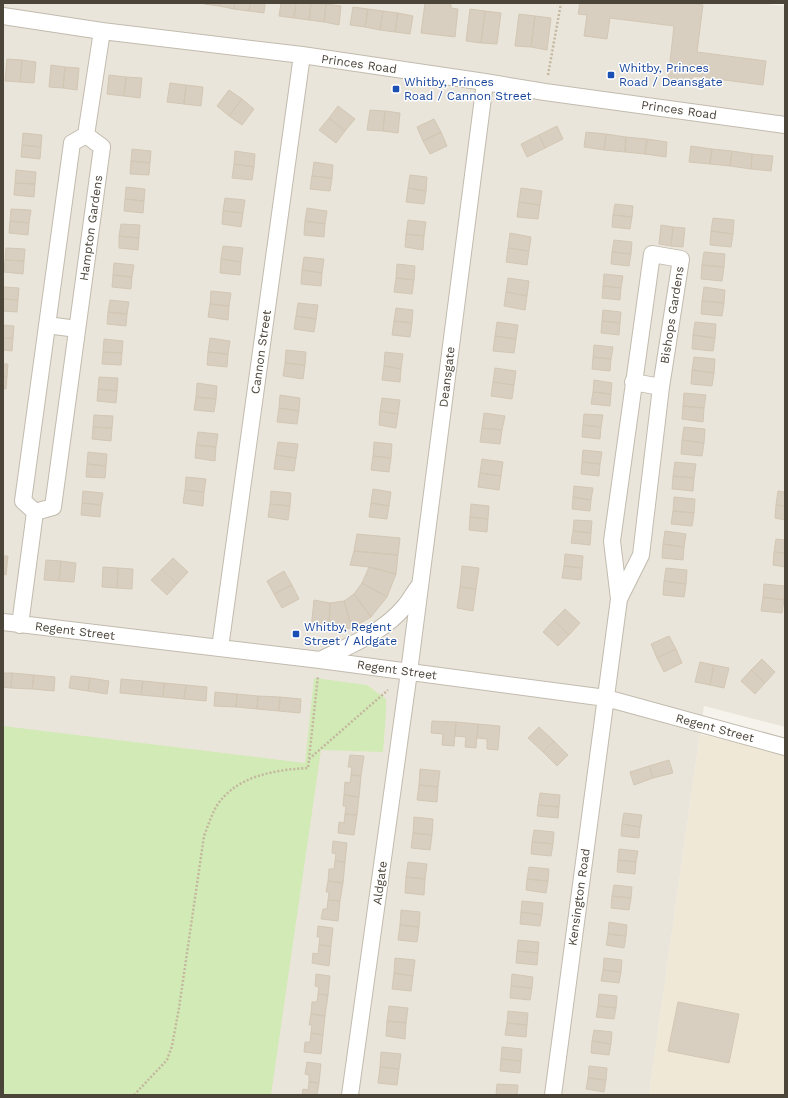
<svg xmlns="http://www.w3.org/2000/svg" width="788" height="1098" viewBox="0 0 788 1098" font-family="'Work Sans',sans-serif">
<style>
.residential{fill:#eae5da}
.education{fill:#efe8d6}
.green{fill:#d2eab5}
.building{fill:#d8cfc1;stroke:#d3c7b4}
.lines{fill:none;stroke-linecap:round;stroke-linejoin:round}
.street-casing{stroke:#c2bbae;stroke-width:18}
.path{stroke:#c4b79f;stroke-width:2.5;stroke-dasharray:2 2;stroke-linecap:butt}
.street{stroke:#fff;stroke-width:16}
.transit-dot{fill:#1a4fb4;stroke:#fff;stroke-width:1.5}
.labels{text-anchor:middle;stroke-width:3;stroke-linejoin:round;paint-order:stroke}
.street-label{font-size:12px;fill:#4b4439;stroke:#fff}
.transit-label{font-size:12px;fill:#164399;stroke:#fff;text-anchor:start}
</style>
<rect width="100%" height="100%" fill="#f6f3ec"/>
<path class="residential" d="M3 3H758L785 6V727L704 706 649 1095H3Z"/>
<path class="education" d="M700 734 785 755V1095H649Z"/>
<path class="green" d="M314 678 367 685 386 699V712L383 752 321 750 271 1095H3V726L305 763Z"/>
<path class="building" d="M204 3H220L219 6 204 4Z
M220 3H235L234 9 219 6Z
M235 3H250L249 11 234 9Z
M250 3H265L264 13 249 11Z
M281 3H296L294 18 279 16Z
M296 3H311L309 20 294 18Z
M311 3 326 4 324 22 309 20Z
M425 3H451V8L458 9 455 37 421 33Z
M580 3H690L703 5 697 52 766 61 763 85 693 76 692 83 668 80 674 26 610 18 607 39 584 36 587 15 578 14Z
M326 4 341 6 339 25 324 22Z
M353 7 368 9 365 27 350 25Z
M368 9 383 11 380 30 365 27Z
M470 9 485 11 481 43 466 41Z
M383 11 398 13 395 32 380 30Z
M485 11 501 13 497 44 481 43Z
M398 13 413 16 410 34 395 32Z
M519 14 535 16 531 47 515 46Z
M535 16 551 18 547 50 531 47Z
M7 59 22 60 20 82 5 81Z
M22 60 36 62 34 83 20 82Z
M51 65 65 67 63 88 49 87Z
M65 67 79 68 77 90 63 88Z
M109 75 126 77 124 96 107 94Z
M126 77 142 78 140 98 124 96Z
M170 83 186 85 184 104 167 102Z
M186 85 203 87 201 106 184 104Z
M229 90 242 99 229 116 217 106Z
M242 99 254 109 242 125 229 116Z
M338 106 355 119 345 131 329 118Z
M370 110 385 111 383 131 367 130Z
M385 111 400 113 398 133 383 131Z
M329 118 345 131 336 143 319 130Z
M434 119 441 132 423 141 417 127Z
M557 126 563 139 545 148 539 135Z
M441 132 447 146 430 154 423 141Z
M586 132 606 134 604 150 584 147Z
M23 133 42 135 41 147 22 145Z
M606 134 626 137 625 152 604 150Z
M539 135 545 148 527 157 521 144Z
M626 137 647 139 645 154 625 152Z
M647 139 667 142 666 157 645 154Z
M22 145 41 147 40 159 21 157Z
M691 146 712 149 710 164 689 162Z
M132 149 151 151 150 163 131 161Z
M712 149 732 151 730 166 710 164Z
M235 151 255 154 254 167 234 164Z
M732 151 752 154 751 169 730 166Z
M752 154 773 156 771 171 751 169Z
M131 161 150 163 149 175 130 174Z
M314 162 333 165 332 178 312 176Z
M234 164 254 167 252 180 232 178Z
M16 170 36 172 35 184 15 183Z
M410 175 427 177 426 191 408 188Z
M312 176 332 178 330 191 310 189Z
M15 183 35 184 34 197 14 195Z
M126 187 145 189 144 201 125 199Z
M408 188 426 191 424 204 406 202Z
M521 188 542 191 540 205 519 202Z
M225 198 245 200 243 213 223 211Z
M125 199 144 201 143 213 124 211Z
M519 202 540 205 538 219 517 217Z
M615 204 633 206 632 217 613 215Z
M307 208 327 211 325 224 305 221Z
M11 209 31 210 29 223 10 221Z
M223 211 243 213 241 227 222 224Z
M613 215 632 217 630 229 612 227Z
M713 218 734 220 733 234 711 231Z
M408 220 426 222 424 236 406 234Z
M10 221 29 223 28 235 9 233Z
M305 221 325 224 324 237 304 235Z
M121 224 140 225 139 238 119 236Z
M661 225 673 227 671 246 659 244Z
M673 227 685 228 683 247 671 246Z
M711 231 733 234 731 247 710 245Z
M510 233 531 237 529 251 508 248Z
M406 234 424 236 423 250 405 247Z
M119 236 139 238 138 250 119 248Z
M614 240 632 242 631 254 612 252Z
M223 246 243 248 241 262 221 259Z
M6 248 25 249 24 261 5 260Z
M508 248 529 251 527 265 506 262Z
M612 252 631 254 629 266 611 264Z
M704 252 725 254 724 267 702 265Z
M304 257 324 259 322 273 302 270Z
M221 259 241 262 240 275 220 273Z
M5 260 24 261 23 274 4 272Z
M114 263 134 265 132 277 113 275Z
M397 264 415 266 414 280 396 278Z
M702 265 724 267 722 281 701 279Z
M302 270 322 273 321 286 301 284Z
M604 274 623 276 621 288 603 286Z
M113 275 132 277 131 289 112 287Z
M396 278 414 280 412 294 394 292Z
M508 278 529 281 527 296 506 292Z
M603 286 621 288 620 300 602 298Z
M3 287 19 288 18 300 3 299Z
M704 287 725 290 724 303 702 301Z
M211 291 231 293 229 306 210 304Z
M506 292 527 296 525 310 504 306Z
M3 299 18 300 17 312 3 311Z
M110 300 129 302 127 314 108 312Z
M702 301 724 303 722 316 701 314Z
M298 303 318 305 316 319 296 316Z
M210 304 229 306 228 320 208 317Z
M396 308 413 310 412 323 394 321Z
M603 310 621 312 620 323 602 321Z
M108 312 127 314 126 326 107 324Z
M296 316 316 319 314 332 294 329Z
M394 321 412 323 410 337 392 335Z
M602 321 620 323 619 335 601 333Z
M497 322 518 325 516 339 495 336Z
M695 322 716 324 715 338 693 335Z
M3 325 14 326 13 338H3Z
M693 335 715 338 713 351 692 349Z
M495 336 516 339 514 353 493 351Z
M3 338H13L12 351 3 350Z
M210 338 230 341 228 354 208 352Z
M104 339 123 341 122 353 103 352Z
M594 345 613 347 611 359 593 357Z
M286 350 306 352 305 365 285 363Z
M103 352 122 353 121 365 102 364Z
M208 352 228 354 227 367 207 365Z
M385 352 403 354 401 369 384 366Z
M593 357 611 359 610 371 592 369Z
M694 357 715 359 714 373 692 370Z
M285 363 305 365 303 379 283 376Z
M3 364H8L7 377 3 376Z
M384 366 401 369 400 382 382 380Z
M495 368 516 371 514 385 493 382Z
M692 370 714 373 712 386 691 384Z
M3 376 7 377 6 389H3Z
M99 377 118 378 117 391 98 389Z
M594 380 612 383 611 394 593 392Z
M493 382 514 385 512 399 491 396Z
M197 383 217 386 216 399 196 397Z
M98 389 117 391 116 403 97 401Z
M593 392 611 394 610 406 591 404Z
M684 393 706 395 704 408 683 406Z
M280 395 300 398 299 411 279 408Z
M196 397 216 399 214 412 194 410Z
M382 398 400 400 398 414 380 411Z
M683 406 704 408 703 422 682 419Z
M279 408 299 411 297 424 277 422Z
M380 411 398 414 396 428 379 425Z
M484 413 505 416 502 430 482 428Z
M584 414 603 415 601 427 583 425Z
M94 415 113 416 112 428 93 427Z
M583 425 601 427 600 439 582 437Z
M93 427 112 428 111 441 92 439Z
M684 427 705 429 704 443 682 440Z
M482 428 502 430 500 444 480 442Z
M198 432 218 434 216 447 196 445Z
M682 440 704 443 702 456 681 454Z
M278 442 298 444 296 458 276 455Z
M374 442 392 444 391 458 373 456Z
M196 445 216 447 215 461 195 458Z
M583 450 602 452 600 464 582 462Z
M88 452 107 454 106 466 87 464Z
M276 455 296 458 294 471 274 469Z
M373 456 391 458 389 472 371 470Z
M482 459 503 462 501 476 480 473Z
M582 462 600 464 599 476 581 474Z
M675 462 696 464 694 478 673 476Z
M87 464 106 466 105 478 86 477Z
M480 473 501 476 499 490 478 487Z
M673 476 694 478 693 491 672 489Z
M186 477 206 479 204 492 185 490Z
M574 486 593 488 591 500 573 497Z
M373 489 391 492 389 506 371 503Z
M185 490 204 492 203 506 183 503Z
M83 491 103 493 101 505 82 503Z
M271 491 291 493 290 506 270 504Z
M778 491 785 492V506L776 505Z
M573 497 591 500 590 511 572 509Z
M674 497 695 499 694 513 673 511Z
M82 503 101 505 100 517 81 515Z
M371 503 389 506 387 519 369 517Z
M270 504 290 506 288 520 268 517Z
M471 504 489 506 488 519 470 517Z
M776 505 785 506V520L775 518Z
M673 511 694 513 692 526 671 524Z
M470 517 488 519 487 532 469 530Z
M574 520 592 521 591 533 573 531Z
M573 531 591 533 590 545 571 543Z
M665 531 686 534 684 547 663 544Z
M357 534 400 538 398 555 354 551Z
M776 539 785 540V553L774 552Z
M663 544 684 547 683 560 662 558Z
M354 551 398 555 396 574 369 567 350 565Z
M774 552 785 553V567L773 565Z
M565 554 583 556 582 568 564 566Z
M3 556H8L6 575 3 574Z
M173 558 188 572 177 584 162 569Z
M46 560 61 561 59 581 44 580Z
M61 561 76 563 74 582 59 581Z
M462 566 479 568 476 589 460 587Z
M564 566 582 568 581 580 562 578Z
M103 567 118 568 117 588 102 587Z
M369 567 396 574 387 597 362 583Z
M118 568 133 569 132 589 117 588Z
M666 568 687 570 686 584 664 581Z
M162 569 177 584 167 595 151 580Z
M284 571 292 585 274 594 267 581Z
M664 581 686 584 684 597 663 595Z
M362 583 387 597 371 617 354 594Z
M764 584 785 586 784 600 763 597Z
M292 585 299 599 282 608 274 594Z
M460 587 476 589 473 611 457 608Z
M354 594 371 617 352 628 344 601Z
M763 597 784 600 782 613 761 611Z
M314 600 330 603 329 630 311 629Z
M344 601 352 628 329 630 330 603Z
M565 609 580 623 569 635 554 620Z
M554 620 569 635 558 646 543 632Z
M669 636 676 649 657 658 651 644Z
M676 649 682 663 664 672 657 658Z
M762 659 775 672 765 683 751 670Z
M700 662 714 665 710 685 695 682Z
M714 665 729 668 724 688 710 685Z
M751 670 765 683 755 694 741 681Z
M3 673H12L11 688 3 687Z
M12 673 34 675 32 689 11 688Z
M34 675 55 677 54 691 32 689Z
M71 676 90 678 88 691 69 688Z
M90 678 109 681 107 694 88 691Z
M121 679 143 681 141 695 120 693Z
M143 681 164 683 163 697 141 695Z
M164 683 186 685 184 699 163 697Z
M186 685 207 687 206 701 184 699Z
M215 692 237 694 236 707 214 706Z
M237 694 258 696 257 709 236 707Z
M258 696 280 697 279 711 257 709Z
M280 697 301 699 300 713 279 711Z
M432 721 456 722 454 746 442 745 443 734 431 733Z
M456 722 478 724 476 748 465 747 466 737 455 736Z
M478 724 500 726 498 750 487 749V739L477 738Z
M539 727 554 741 543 752 528 738Z
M554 741 568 755 557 766 543 752Z
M350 755 364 756 361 776 351 775 352 767H348Z
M669 760 673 773 653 778 649 766Z
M649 766 653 778 634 785 630 772Z
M420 769 440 771 438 787 419 785Z
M351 775 361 776 359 797 344 795 345 782 350 783Z
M419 785 438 787 437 802 417 800Z
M540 793 560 795 559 807 538 805Z
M344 795 359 797 357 815 345 814 346 806H343Z
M538 805 559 807 558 818 537 816Z
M624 813 642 815 640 827 622 824Z
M345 814 357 815 354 835 338 833 339 822 344 823Z
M414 817 433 819 432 835 413 833Z
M622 824 640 827 639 838 621 836Z
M534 830 554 832 553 844 532 842Z
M413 833 432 835 430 850 411 848Z
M333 841 347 843 345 862 335 861 336 854 332 853Z
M532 842 553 844 551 856 531 854Z
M619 849 638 851 636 862 618 860Z
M618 860 636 862 635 874 617 872Z
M335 861 345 862 343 883 328 881 329 869H334Z
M408 862 427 864 425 879 406 877Z
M529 867 549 869 548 881 527 879Z
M406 877 425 879 424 895 405 893Z
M527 879 548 881 546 893 526 890Z
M328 881 343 883 340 901 328 900 329 892H326Z
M614 885 632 887 631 898 612 896Z
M612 896 631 898 629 910 611 908Z
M328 900 340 901 338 921 321 919 323 909H327Z
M522 901 543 903 542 915 521 912Z
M401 910 420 912 419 927 400 925Z
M521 912 542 915 540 926 520 924Z
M609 922 627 925 626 936 608 934Z
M400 925 419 927 417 942 398 940Z
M318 926 333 928 331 946 319 945 320 937H317Z
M608 934 626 936 624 948 606 945Z
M518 940 539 942 538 953 517 951Z
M319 945 331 946 329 966 312 963 313 953 318 954Z
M517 951 538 953 537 965 516 963Z
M395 958 415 960 413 976 394 973Z
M604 958 622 960 621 972 603 970Z
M603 970 621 972 619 983 601 981Z
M394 973 413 976 411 991 392 989Z
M316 974 330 976 328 995 318 994 319 987 315 986Z
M512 974 533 977 532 988 511 986Z
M511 986 532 988 530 1000 510 998Z
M318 994 328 995 325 1016 311 1014 312 1002H317Z
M599 994 617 996 616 1008 598 1006Z
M678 1002 739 1014 729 1063 668 1051Z
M389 1006 408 1008 406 1023 387 1021Z
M598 1006 616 1008 614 1019 596 1017Z
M508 1011 528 1013 527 1025 507 1023Z
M311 1014 325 1016 323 1035 311 1033 312 1025H309Z
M387 1021 406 1023 405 1039 386 1036Z
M507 1023 527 1025 526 1037 505 1035Z
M594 1030 612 1032 611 1044 592 1041Z
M311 1033 323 1035 321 1054 304 1052 305 1042H310Z
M592 1041 611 1044 609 1055 591 1053Z
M502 1047 522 1049 521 1061 501 1059Z
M381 1052 401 1054 399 1069 380 1067Z
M501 1059 521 1061 520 1073 500 1071Z
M307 1062 321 1064 319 1083 309 1082V1075L305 1074Z
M589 1066 607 1068 606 1080 588 1078Z
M380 1067 399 1069 397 1085 378 1083Z
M588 1078 606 1080 604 1092 586 1089Z
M309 1082 319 1083 317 1095H302L303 1089 308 1090Z
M497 1084 518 1085 517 1095H496Z"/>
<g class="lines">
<g class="street-casing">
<path id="street" d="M3 16 102 31 302 55 485 82 545 92 785 125
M47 325 77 329
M633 382 661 387
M35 512 53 507 102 147 86 135
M3 622 320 660 606 698 785 747
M20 625 35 512 23 501 72 143 86 135 102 31
M220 648 302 55
M320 660C350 645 383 633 405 606 410 600 414 592 419 586
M350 1095 409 672 485 82
M553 1095 619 599 612 541 652 254 681 259 661 387 641 555 619 599"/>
</g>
<path class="path" d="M548 75 561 3
M309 759 388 690
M134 1095 167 1060 172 1046 179 1008 204 836C208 826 211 816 216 807 235 776 274 770 308 768L318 676"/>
<use href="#street" class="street"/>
</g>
<g class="transit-dot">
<rect x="607" y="71" width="8" height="8" rx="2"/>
<rect x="392" y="85" width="8" height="8" rx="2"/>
<rect x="292" y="630" width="8" height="8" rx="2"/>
</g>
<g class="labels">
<g class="street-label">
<text transform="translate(359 64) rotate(8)" y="4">Princes Road</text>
<text transform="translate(679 110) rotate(8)" y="4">Princes Road</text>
<text transform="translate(91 228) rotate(-82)" y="4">Hampton Gardens</text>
<text transform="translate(672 315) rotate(-81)" y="4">Bishops Gardens</text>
<text transform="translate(261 352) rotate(-82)" y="4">Cannon Street</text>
<text transform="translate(447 377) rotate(-83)" y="4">Deansgate</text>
<text transform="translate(75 631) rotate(7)" y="4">Regent Street</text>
<text transform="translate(397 670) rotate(8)" y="4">Regent Street</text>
<text transform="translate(715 728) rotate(15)" y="4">Regent Street</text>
<text transform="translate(380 883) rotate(-82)" y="4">Aldgate</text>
<text transform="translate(579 897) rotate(-82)" y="4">Kensington Road</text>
</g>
<g class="transit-label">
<text x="619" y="72">Whitby, Princes<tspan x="619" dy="14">Road / Deansgate</tspan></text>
<text x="404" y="86">Whitby, Princes<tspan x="404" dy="14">Road / Cannon Street</tspan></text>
<text x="304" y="631">Whitby, Regent<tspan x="304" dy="14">Street / Aldgate</tspan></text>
</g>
</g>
<rect width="788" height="1098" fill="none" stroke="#4b4439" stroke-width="8"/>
</svg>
